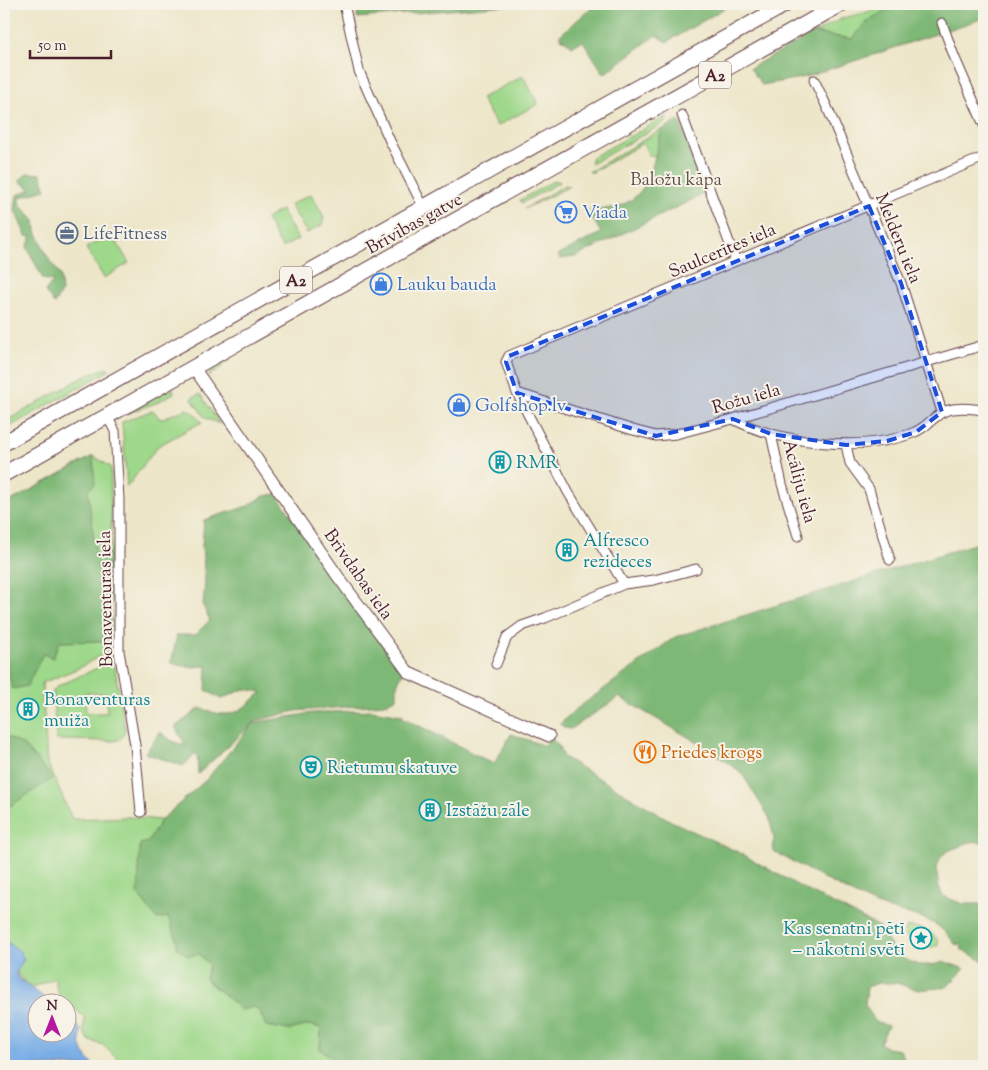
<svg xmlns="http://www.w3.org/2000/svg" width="988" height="1070" viewBox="0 0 988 1070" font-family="'Sorts Mill Goudy',serif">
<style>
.green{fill:#9ed88a;stroke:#747c5a;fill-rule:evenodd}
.forest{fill:#7eb876;stroke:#646c50}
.water{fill:#79ade6;stroke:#626688}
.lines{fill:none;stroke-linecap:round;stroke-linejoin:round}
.street-casing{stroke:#623d43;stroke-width:11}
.secondary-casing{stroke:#623d43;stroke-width:13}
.highway-casing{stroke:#623d43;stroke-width:17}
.street{stroke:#fff;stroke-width:9}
.secondary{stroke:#fff;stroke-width:11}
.highway{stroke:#fff;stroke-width:15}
.marked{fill:#1d4ed8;fill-opacity:0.2;stroke:#1d4ed8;stroke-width:4;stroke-dasharray:10 6;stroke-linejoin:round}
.labels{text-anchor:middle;stroke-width:4;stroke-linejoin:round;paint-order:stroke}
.shield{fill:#f7f3e8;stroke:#7e5f64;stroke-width:1}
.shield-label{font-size:16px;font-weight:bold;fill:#4a1f2b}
.park-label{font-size:18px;fill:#5f4d43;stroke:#f7f3e8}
.shop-label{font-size:18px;fill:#366cbe;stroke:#f7f3e8;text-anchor:start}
.street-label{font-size:18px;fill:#4a1f2b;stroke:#f7f3e8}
.service-label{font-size:18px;fill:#4e5e75;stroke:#f7f3e8;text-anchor:start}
.culture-label{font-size:18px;fill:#0d838f;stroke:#f7f3e8;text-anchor:start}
.food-label{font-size:18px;fill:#c56008;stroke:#f7f3e8;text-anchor:start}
</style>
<rect width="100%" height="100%" fill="#f7f3e8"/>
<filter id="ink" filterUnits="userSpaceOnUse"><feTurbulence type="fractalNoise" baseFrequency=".02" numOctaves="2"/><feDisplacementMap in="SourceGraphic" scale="10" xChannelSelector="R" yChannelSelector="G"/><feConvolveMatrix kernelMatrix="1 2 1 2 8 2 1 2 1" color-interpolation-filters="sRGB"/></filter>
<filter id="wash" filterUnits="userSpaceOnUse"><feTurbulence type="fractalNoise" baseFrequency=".0096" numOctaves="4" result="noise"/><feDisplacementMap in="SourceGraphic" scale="20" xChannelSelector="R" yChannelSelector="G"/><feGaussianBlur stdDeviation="1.12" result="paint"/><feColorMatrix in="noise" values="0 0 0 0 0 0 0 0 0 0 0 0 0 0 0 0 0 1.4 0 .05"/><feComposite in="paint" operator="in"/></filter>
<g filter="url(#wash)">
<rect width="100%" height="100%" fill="#ede6c9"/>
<path class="green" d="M883 4H902C881 11 865 20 852 39L814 33 843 18 868 12Z
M523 76 538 104 497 126 481 98Z
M667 116 666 122 591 164V158Z
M662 129 656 156H649L643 143 593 172H589Z
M555 180 560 182 522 203 520 200Z
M565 185 570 186 524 209Z
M311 194 324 217 322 225 307 233 290 205Z
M281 210 298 239 282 248 266 219Z
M111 233 129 263 104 278 86 248Z
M231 358 215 373 213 372 209 376 214 367Z
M108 368 110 370 4 430V422L91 373Z
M173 388 174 393 156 403 126 414Z
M200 394 220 424 205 418 191 398Z
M187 409 189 411 191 410 202 422 158 446 127 487 122 422 153 410 160 419Z
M93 456 111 467 112 649 79 668 42 683 47 762 72 819 129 817 161 820 148 843 168 917 177 940 199 954 210 966 205 979 215 988 254 1006 259 1010 266 1026 289 1030 309 1025 321 1028 320 1049 345 1066H119V1061L103 1045 88 1040 83 1030 85 1018 68 1002H63L57 990 55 978 33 987C13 977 14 964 9 943L4 945V505Z
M106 664 113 665 115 669 125 729C123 737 122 740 113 741L56 740 53 691 58 686ZM85 693H106L107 713H86Z
M907 927C918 926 931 931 938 940V945C927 951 913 943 904 935Z"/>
<path class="forest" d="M359 4H519L357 18Z
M596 4H732L667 42 656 35 604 74 583 41 572 46 559 36Z
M902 4H984V18L806 77 762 85 750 68 814 33 852 39C865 20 881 11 902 4Z
M679 120 708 192 575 257 560 259 558 255 601 233 588 211C598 209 612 209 622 205 653 192 653 157 662 130Z
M27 173 41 174 46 190 20 197V204L35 221 36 231 47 256 60 275 62 291 54 304 45 291 53 281 43 279 27 247 32 236H26L15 211 17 195 31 189 19 181Z
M93 456 95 484 88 490 96 557 109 552V641L59 642 53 658 43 654 27 686 13 689 7 670 4 673V505Z
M276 494 403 673 397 684V698L384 704 295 711 255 721 198 774 197 753 183 766 145 753 160 732 172 741 186 746 175 727 200 708C232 720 237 714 262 692L244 689 221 699 206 690 207 666 189 667 171 663 177 635H195L210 620 203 606 205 580 202 546 204 520 248 506 264 496Z
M984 541V843C972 840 969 842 958 847 953 849 948 850 944 854 933 864 937 884 943 896L963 904H984V961L962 950 961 945 955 944C933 911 904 917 872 903 838 887 805 868 773 851L774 838 769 817 741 772 702 745 619 697 571 729 565 728 560 724 571 713 675 637Z
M371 710 403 715 402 717 494 764 511 734 545 746 549 736 559 746 563 757 671 821 740 853 804 889 879 927 890 945 904 959 918 965H932L945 962 965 969 947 987 918 990 896 983H878L867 987 865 1005 876 1022 888 1026 880 1043 887 1048 900 1050 908 1066H345L320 1049 321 1028 309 1025 289 1030 266 1026 259 1010 254 1007 241 1010 205 978 209 965 199 954 189 956 177 948V940L168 917 157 919 138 895 140 844 148 842 161 820 207 779 253 723 312 713Z
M4 735 23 745 53 778 4 810Z"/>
<path class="water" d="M8 943 19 950 24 959 16 973 18 978 50 1002H38V1032H68V1018C89 1033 76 1030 82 1049 84 1056 90 1060 94 1066H4V945Z"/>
</g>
<g filter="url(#ink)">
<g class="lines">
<g class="street-casing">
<path id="street" d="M344 4 359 71 390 141 424 208
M942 23 954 56 984 125
M814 80 827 107 901 283 942 412
M682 115 736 261
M517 393 633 430 656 436 676 434 733 419 984 345
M107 416 115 431 119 499V651L135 745 141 812
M733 419C781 444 865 453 915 432 926 428 933 417 943 412 954 406 972 409 984 410
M771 434 782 484 798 536
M846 445 850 463 869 489 890 560
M624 584 568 492 517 393 506 362 509 356 984 157
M496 664 507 637 522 626 545 618 624 584 654 580 696 569"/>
</g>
<g class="secondary-casing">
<path id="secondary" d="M194 368 339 578 409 673 549 736"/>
</g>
<g class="highway-casing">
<path id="highway" d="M4 443 786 4
M4 474 841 4"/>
</g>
<use href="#street" class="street"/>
<use href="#secondary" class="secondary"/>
<use href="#highway" class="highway"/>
</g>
</g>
<path class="marked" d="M869 206 901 283 942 412 916 432 887 441 846 445 771 434 733 419 656 436 517 393 506 362 509 356Z"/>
<defs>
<g id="supermarket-ring" transform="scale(1.125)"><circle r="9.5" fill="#f7f3e8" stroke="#3f7fe0" stroke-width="1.5"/><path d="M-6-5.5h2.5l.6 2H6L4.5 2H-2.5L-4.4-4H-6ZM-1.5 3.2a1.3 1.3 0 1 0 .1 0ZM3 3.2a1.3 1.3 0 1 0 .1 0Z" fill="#3f7fe0"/></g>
<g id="office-ring" transform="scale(1.125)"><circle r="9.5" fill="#f7f3e8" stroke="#5c6f8a" stroke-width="1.5"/><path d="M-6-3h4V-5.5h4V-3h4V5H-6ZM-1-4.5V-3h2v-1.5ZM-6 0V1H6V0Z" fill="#5c6f8a"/></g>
<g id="shop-ring" transform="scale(1.125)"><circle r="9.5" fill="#f7f3e8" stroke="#3f7fe0" stroke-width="1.5"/><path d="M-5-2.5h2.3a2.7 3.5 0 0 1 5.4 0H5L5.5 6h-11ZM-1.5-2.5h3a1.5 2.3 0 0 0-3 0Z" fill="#3f7fe0"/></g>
<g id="building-ring" transform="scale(1.125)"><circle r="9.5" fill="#f7f3e8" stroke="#0f9aa8" stroke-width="1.5"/><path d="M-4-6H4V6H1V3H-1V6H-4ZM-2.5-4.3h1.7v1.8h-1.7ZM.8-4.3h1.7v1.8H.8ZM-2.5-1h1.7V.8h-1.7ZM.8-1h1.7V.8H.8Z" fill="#0f9aa8"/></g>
<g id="restaurant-ring" transform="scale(1.125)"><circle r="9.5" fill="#f7f3e8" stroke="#e8710a" stroke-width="1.5"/><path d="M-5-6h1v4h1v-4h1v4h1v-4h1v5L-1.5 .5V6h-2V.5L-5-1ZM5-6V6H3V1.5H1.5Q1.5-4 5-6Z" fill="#e8710a"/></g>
<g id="theatre-ring" transform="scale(1.125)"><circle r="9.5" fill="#f7f3e8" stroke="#0f9aa8" stroke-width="1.5"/><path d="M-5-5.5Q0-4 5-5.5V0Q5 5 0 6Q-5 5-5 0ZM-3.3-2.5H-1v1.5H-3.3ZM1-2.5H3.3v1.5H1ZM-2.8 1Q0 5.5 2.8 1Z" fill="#0f9aa8"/></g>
<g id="sight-ring" transform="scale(1.125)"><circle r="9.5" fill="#f7f3e8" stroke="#0f9aa8" stroke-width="1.5"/><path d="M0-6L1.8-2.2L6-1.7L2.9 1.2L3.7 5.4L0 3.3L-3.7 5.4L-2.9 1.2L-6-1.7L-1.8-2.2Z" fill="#0f9aa8"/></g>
</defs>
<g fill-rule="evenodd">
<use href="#supermarket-ring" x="566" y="212"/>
<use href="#office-ring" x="67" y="233"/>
<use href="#shop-ring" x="381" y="284"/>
<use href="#shop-ring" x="459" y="405"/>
<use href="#building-ring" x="500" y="462"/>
<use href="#building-ring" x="567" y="550"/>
<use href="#building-ring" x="28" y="709"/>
<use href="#restaurant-ring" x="645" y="752"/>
<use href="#theatre-ring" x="311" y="767"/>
<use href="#building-ring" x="430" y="810"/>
<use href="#sight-ring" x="921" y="938"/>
</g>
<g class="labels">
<g class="shield">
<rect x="699" y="61.5" width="32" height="27" rx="4"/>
<rect x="280" y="266.5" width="32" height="27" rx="4"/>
</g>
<g class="shield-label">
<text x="715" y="81">A2</text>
<text x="296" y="286">A2</text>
</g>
<g class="park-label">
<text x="676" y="185">Baložu kāpa</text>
</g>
<g class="shop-label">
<text x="582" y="218">Viada</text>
<text x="397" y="290">Lauku bauda</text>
<text x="475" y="411">Golfshop.lv</text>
</g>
<g class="street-label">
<text transform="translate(414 223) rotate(-29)" y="6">Brīvības gatve</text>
<text transform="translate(899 238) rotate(68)" y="6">Melderu iela</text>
<text transform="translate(722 250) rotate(-23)" y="6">Saulcerītes iela</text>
<text transform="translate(746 398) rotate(-16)" y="6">Rožu iela</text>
<text transform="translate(800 481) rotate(75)" y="6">Acāliju iela</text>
<text transform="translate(359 574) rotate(55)" y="6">Brīvdabas iela</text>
<text transform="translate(105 599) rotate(-91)" y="6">Bonaventuras iela</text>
</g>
<g class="service-label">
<text x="83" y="239">LifeFitness</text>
</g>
<g class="culture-label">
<text x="516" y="468">RMR</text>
<text x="583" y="546">Alfresco<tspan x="583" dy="21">rezideces</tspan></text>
<text x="44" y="705">Bonaventuras<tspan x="44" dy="21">muiža</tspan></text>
<text x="327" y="773">Rietumu skatuve</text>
<text x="446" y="816">Izstāžu zāle</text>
<text x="905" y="934" text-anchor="end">Kas senatni pētī<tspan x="905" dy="21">– nākotni svētī</tspan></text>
</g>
<g class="food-label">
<text x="661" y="758">Priedes krogs</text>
</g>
</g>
<rect width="988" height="1070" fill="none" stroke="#f7f3e8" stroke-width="20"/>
<g transform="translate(52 1018)"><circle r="24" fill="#f7f3e8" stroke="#b29e9c"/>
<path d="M0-4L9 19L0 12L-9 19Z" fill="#b5179e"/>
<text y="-8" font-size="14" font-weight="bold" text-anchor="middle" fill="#4a1f2b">N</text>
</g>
<path d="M30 50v8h81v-8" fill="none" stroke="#4a1f2b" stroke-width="2.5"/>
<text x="38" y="50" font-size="15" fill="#4a1f2b" stroke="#f7f3e8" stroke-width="4" paint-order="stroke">50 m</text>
</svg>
